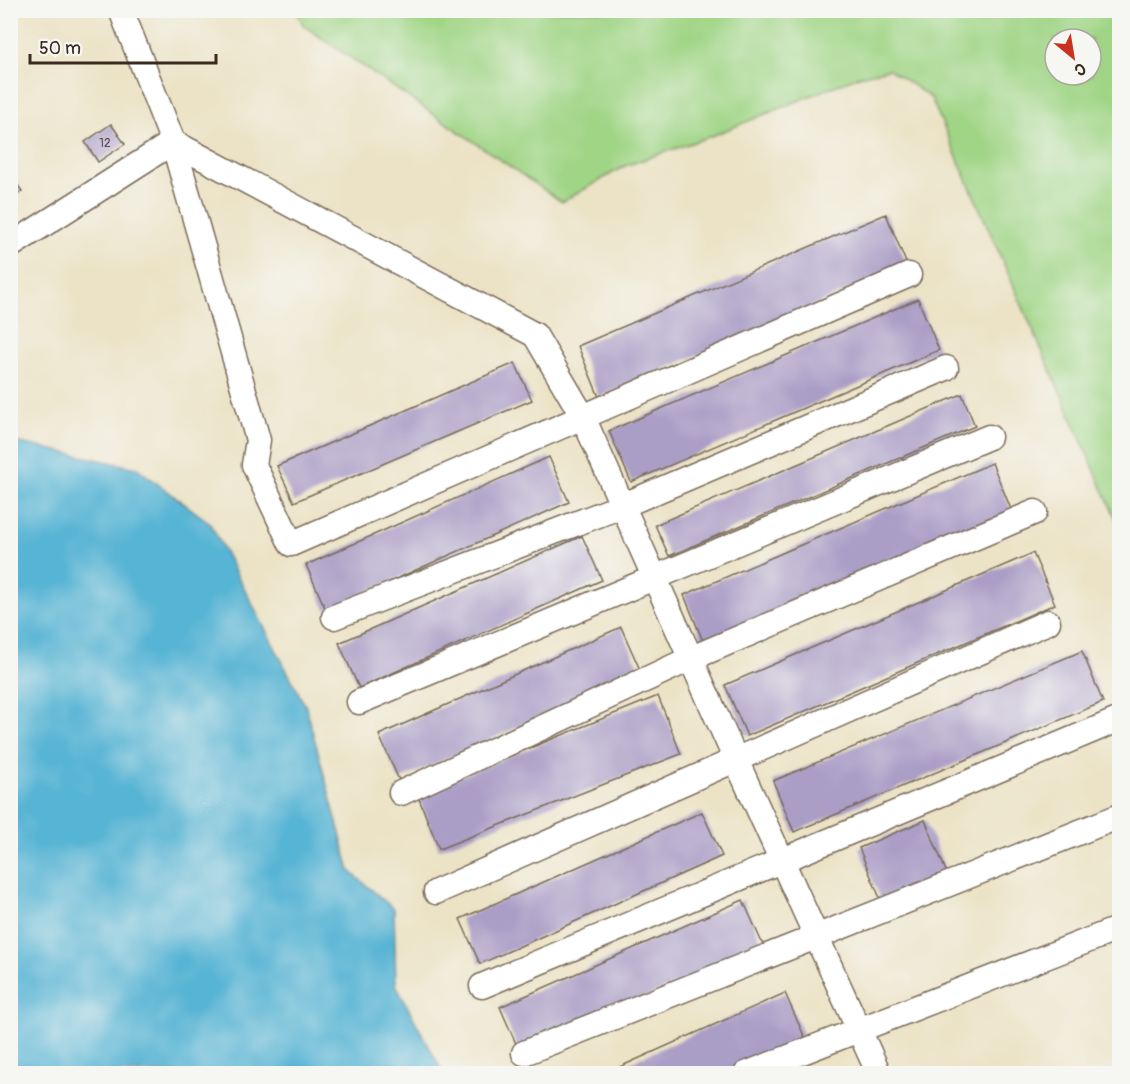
<svg xmlns="http://www.w3.org/2000/svg" width="1130" height="1084" viewBox="0 0 1130 1084" font-family="Pangolin,sans-serif">
<style>
.green{fill:#a0d586;stroke:#6e8052;stroke-width:1.5;fill-rule:evenodd}
.water{fill:#56b4d4;stroke:#486f79;stroke-width:1.5}
.building{fill:#aa9dc6}
.lines{fill:none;stroke-linecap:round;stroke-linejoin:round}
.minor-casing{stroke:#796b59;stroke-width:27}
.minor{stroke:#fff;stroke-width:24}
.labels{text-anchor:middle;stroke-width:5;stroke-linejoin:round;paint-order:stroke}
.number-label{font-size:12px;fill:#574748}
</style>
<rect width="100%" height="100%" fill="#f6f6f2"/>
<filter id="ink" filterUnits="userSpaceOnUse"><feTurbulence type="fractalNoise" baseFrequency=".0167" numOctaves="2"/><feDisplacementMap in="SourceGraphic" scale="12" xChannelSelector="R" yChannelSelector="G"/><feConvolveMatrix kernelMatrix="1 2 1 2 8 2 1 2 1" color-interpolation-filters="sRGB"/></filter>
<filter id="wash" filterUnits="userSpaceOnUse"><feTurbulence type="fractalNoise" baseFrequency=".008" numOctaves="4" result="noise"/><feDisplacementMap in="SourceGraphic" scale="24" xChannelSelector="R" yChannelSelector="G"/><feGaussianBlur stdDeviation="1.35" result="paint"/><feColorMatrix in="noise" values="0 0 0 0 0 0 0 0 0 0 0 0 0 0 0 0 0 1.4 0 .05"/><feComposite in="paint" operator="in"/></filter>
<g filter="url(#wash)">
<rect width="100%" height="100%" fill="#ece3c6"/>
<path class="green" d="M296 11H1119V526L931 98 889 69 859 76 714 135 625 166 562 202 304 26ZM1055 39H1091V75H1055Z"/>
<path class="water" d="M11 441 137 468 210 523 306 707 350 871 394 909 396 985 443 1073H11Z"/>
<g id="blocks">
<path class="building" d="M111 124 125 144 98 162 85 142Z
M10 174 22 191 10 199Z
M886 214 907 265 599 397 578 346Z
M918 299 939 350 631 482 609 431Z
M515 363 532 400 294 502 277 466Z
M962 394 975 426 669 556 655 525Z
M549 457 569 502 326 610 306 565Z
M992 463 1013 514 705 646 684 595Z
M582 536 602 580 359 688 339 643Z
M1033 553 1055 604 747 736 725 685Z
M621 627 641 672 399 780 379 735Z
M1082 651 1103 702 794 832 773 781Z
M658 696 681 754 439 849 417 794Z
M702 812 722 856 480 964 460 919Z
M925 820 948 876 882 903 859 848Z
M743 900 763 945 520 1053 500 1007Z
M785 993 805 1038 725 1074H604Z"/>
</g>
</g>
<g filter="url(#ink)">
<use href="#blocks" fill-opacity="0" stroke="#796b59" stroke-width="1.5"/>
<g class="lines">
<g class="minor-casing">
<path id="minor" d="M121 10 173 142 535 335 582 415 736 760 879 1074
M10 246 173 142 258 440 254 465 291 544 909 275
M334 617 624 505 946 368
M359 702 989 437
M401 793 692 658 1035 512
M436 892 1048 622
M482 986 1120 719
M524 1053 1120 816
M746 1074 1120 928"/>
</g>
<use href="#minor" class="minor"/>
</g>
</g>
<g class="labels">
<g class="number-label">
<text x="105" y="147">12</text>
</g>
</g>
<rect width="1130" height="1084" fill="none" stroke="#f6f6f2" stroke-width="36"/>
<g transform="translate(1073 57) rotate(150)"><circle r="28" fill="#f6f6f2" stroke="#aba49d" stroke-width="1.5"/>
<path d="M0-4.5L10 22L0 15L-10 22Z" fill="#c8321e"/>
<text y="-9" font-size="16" font-weight="bold" text-anchor="middle" fill="#3b2a1e">С</text>
</g>
<path d="M30 54v9h186v-9" fill="none" stroke="#3b2a1e" stroke-width="3"/>
<text x="39" y="54" font-size="18" fill="#3b2a1e" stroke="#f6f6f2" stroke-width="4.5" paint-order="stroke">50 m</text>
</svg>
